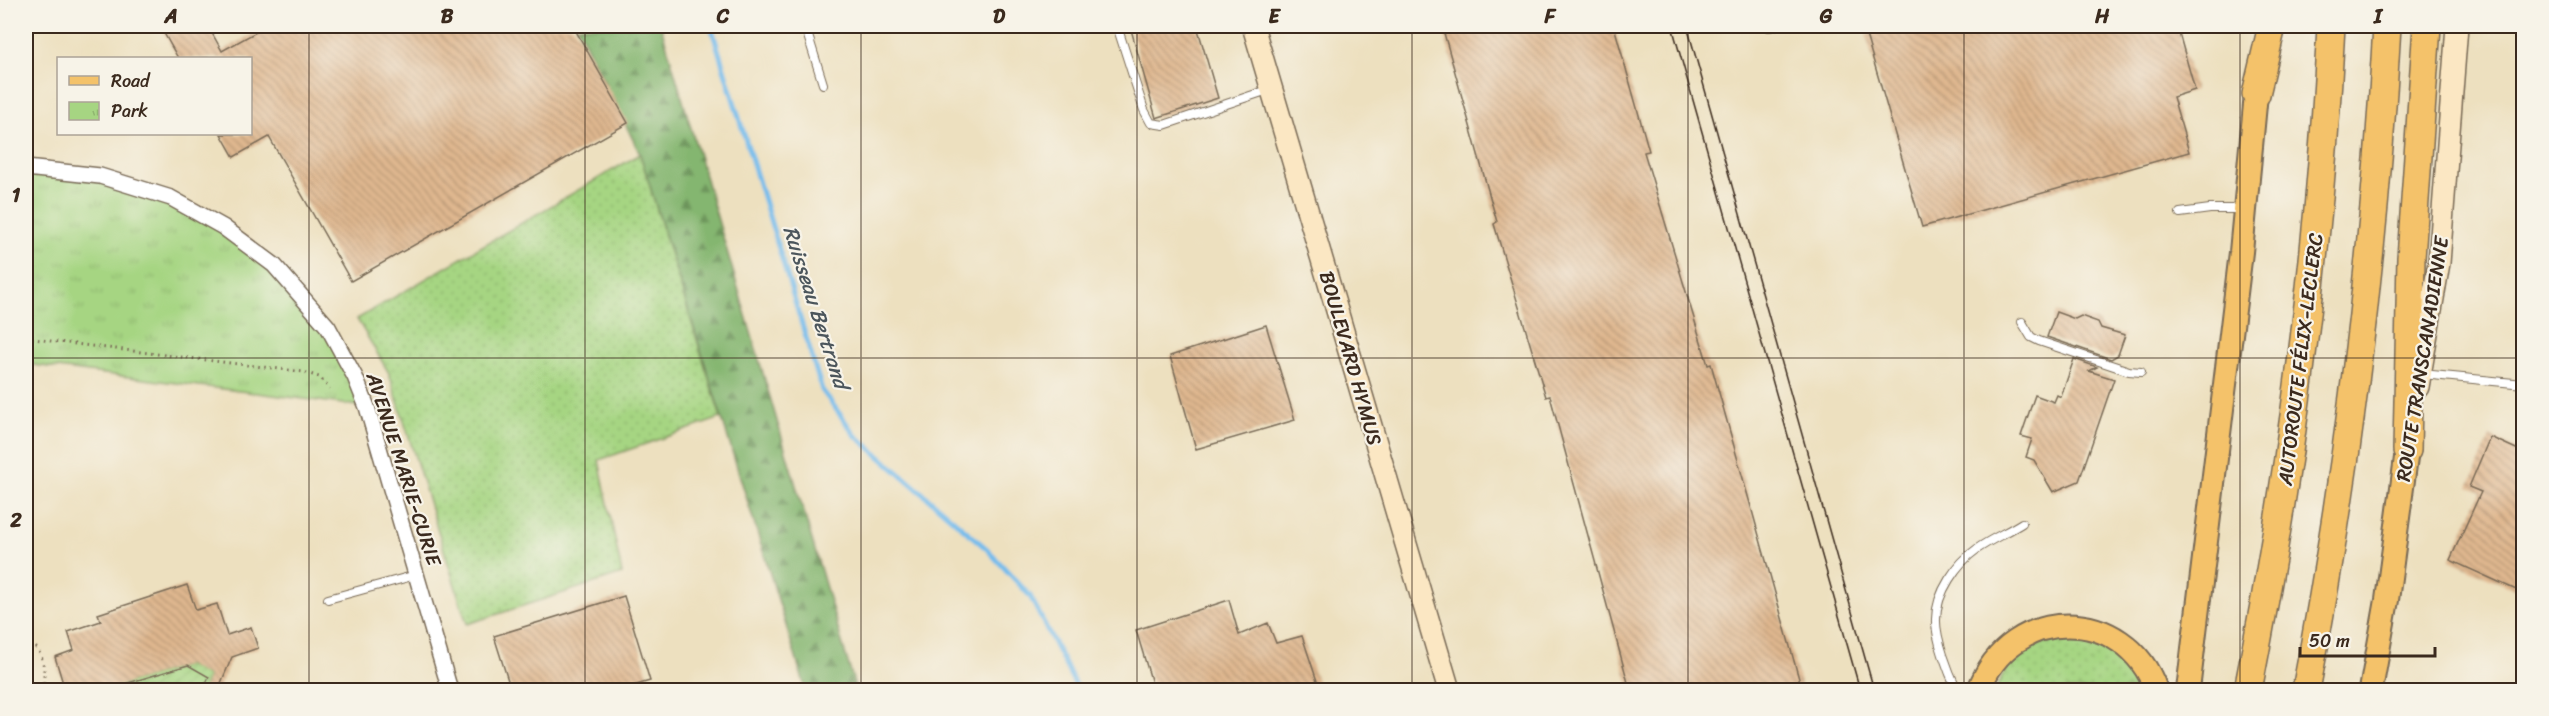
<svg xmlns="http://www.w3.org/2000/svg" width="2549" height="716" viewBox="0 0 2549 716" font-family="Sriracha,sans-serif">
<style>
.grass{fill:url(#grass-dots);stroke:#708050;stroke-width:1.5}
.forest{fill:url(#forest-firs);stroke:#607047;stroke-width:1.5}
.park{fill:url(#park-tufts);stroke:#708050;stroke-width:1.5}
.garden{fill:url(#garden-furrows);stroke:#708050;stroke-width:1.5}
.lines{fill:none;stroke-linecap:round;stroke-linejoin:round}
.stream{stroke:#74bcec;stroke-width:5}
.building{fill:url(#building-back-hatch)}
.lane-casing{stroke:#796a56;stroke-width:10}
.street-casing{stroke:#796a56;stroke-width:18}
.secondary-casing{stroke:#796a56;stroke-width:24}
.primary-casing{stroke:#796a56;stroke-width:26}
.highway-casing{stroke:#796a56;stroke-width:30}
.path{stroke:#796a56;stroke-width:3;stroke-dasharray:1.5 4.5;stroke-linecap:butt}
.lane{stroke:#fff;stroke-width:8}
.street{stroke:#fff;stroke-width:15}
.secondary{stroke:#fbe7c3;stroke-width:21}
.primary{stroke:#f4c26a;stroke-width:22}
.highway{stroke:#f4c26a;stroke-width:27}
.tram{stroke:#3b2a1e;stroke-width:1.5}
.grid{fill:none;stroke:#3b2a1e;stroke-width:1.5;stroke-opacity:0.55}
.labels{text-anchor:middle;stroke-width:4.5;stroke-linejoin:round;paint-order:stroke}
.street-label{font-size:20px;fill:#3b2a1e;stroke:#f7f3e8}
.water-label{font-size:21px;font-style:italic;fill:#4c565c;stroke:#f7f3e8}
.neatline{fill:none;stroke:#3b2a1e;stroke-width:2}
.grid-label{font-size:20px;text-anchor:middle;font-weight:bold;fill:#3b2a1e}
</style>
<defs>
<pattern id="grass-dots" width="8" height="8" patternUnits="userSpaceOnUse" patternTransform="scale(1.5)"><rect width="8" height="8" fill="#a6d582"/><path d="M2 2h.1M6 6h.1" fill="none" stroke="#90b770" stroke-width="1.8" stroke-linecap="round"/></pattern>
<pattern id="forest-firs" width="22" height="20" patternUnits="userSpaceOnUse" patternTransform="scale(1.5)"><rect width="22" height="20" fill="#84b670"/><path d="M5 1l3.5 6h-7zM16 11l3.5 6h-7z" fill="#6d945b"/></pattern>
<pattern id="park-tufts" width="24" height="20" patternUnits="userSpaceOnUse" patternTransform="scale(1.5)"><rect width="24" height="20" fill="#a6d582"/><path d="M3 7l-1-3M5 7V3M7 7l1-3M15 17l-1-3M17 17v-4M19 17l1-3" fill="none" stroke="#90b770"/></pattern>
<pattern id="garden-furrows" width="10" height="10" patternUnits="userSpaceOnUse" patternTransform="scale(1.5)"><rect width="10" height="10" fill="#a6d582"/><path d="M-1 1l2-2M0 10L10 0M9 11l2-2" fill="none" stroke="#90b770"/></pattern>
<pattern id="building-back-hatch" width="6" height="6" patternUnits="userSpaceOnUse" patternTransform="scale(1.5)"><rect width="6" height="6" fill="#dfb78f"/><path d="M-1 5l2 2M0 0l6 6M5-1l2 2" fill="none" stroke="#b69574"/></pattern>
</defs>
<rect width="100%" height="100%" fill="#f7f3e8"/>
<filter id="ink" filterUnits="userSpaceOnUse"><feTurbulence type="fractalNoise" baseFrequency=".0167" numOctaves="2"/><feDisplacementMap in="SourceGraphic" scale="12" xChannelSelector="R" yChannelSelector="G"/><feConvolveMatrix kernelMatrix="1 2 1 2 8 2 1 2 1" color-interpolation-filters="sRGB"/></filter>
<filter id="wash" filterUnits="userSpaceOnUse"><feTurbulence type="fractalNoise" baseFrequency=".008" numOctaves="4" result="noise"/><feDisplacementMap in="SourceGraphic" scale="24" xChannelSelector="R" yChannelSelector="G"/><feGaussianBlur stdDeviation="1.35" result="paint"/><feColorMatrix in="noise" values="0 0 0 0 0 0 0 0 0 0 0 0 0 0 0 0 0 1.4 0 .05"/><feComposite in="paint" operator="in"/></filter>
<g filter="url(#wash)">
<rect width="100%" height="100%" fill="#ede0bf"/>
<path class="grass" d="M640 154 721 418 599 460 622 574 467 624 389 373 357 319Z
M2079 636 2099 640 2131 661 2147 690H1996C2008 653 2043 638 2079 636Z"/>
<path class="forest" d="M577 26H661L856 690H806L640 154Z"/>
<path class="park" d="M26 168 100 176 223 227 328 327 367 407 26 364Z"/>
<path class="garden" d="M188 665 209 677 203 690 108 689Z"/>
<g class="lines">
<path class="stream" d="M711 26 822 390 855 435 987 549 1030 596 1078 690"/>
</g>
<g id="blocks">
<path class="building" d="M160 26H208L222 51 267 26H573L628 123 351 281 269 137 234 157 221 134H250V58H178Z
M1130 26H1197L1218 98 1156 118Z
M1442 26H1614L1649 151 1644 152 1708 365 1711 364 1801 686 1787 690H1630L1550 396 1546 397 1494 224 1497 222Z
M1901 26H2177L2195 90 2173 97 2189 152 1922 227 1866 35Z
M2056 312 2075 319 2081 316 2098 322 2101 328 2125 335 2118 355 2111 359 2047 337Z
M1266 325 1295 420 1196 449 1170 356Z
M2074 359 2097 367 2089 371 2114 379 2079 481 2053 492 2034 460 2026 457 2032 439 2021 436 2035 395 2054 402 2057 395 2061 397Z
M2490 437 2523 452V593L2450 560 2481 492 2469 487Z
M187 585 196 610 217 604 227 635 251 627 258 648 232 657 218 690H203L209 677 188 665 105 690H65L55 657 74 650 68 632 101 621 98 614Z
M624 596 650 681 619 690H511L494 636Z
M1229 600 1239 635 1268 623 1276 643 1302 636 1320 690H1154L1136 630Z"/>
</g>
</g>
<g filter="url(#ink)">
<use href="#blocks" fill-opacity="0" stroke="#796a56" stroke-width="1.5"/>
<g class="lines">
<g class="lane-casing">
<path id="lane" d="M805 26 823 84
M1117 26 1144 110 1151 123 1164 125 1271 89
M1769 27 1774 26
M2180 213 2210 209H2243
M2022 322 2031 337 2039 341 2129 371 2141 372
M2422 374 2524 384
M328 599 416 575
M1957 690C1949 673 1935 638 1936 619 1936 593 1957 563 1977 549 1991 539 2008 532 2022 523"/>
</g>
<g class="street-casing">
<path id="street" d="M26 168 100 176 171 198 223 227 274 265 328 327 355 377 367 407 450 690"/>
</g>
<g class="secondary-casing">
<path id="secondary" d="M1253 26 1449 690
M2418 387 2439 263 2457 26"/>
</g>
<g class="primary-casing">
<path id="primary" d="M1979 690C2010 604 2126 604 2156 690
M2188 690 2241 252 2256 94
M2371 690 2387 600 2407 450"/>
</g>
<g class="highway-casing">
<path id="highway" d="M2256 94 2272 26
M2407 450 2411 258 2427 26
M2248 690C2291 471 2320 249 2331 26
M2306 690C2348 471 2375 249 2387 26"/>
</g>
<path class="path" d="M1750 26 1759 30
M26 338 304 372 319 377 330 389
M26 640C46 651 45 670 43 690"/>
<use href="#lane" class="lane"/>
<use href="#street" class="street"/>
<use href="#secondary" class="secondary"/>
<use href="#primary" class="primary"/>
<use href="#highway" class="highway"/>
<path class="tram" d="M1672 26 1860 690
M1687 26 1874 690"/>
</g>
</g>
<path class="grid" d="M309 26V690M585 26V690M861 26V690M1137 26V690M1412 26V690M1688 26V690M1964 26V690M2240 26V690M26 358H2524"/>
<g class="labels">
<g class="street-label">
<text transform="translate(1351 358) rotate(74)" y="7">BOULEVARD HYMUS</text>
<text transform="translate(2300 359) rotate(-83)" y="7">AUTOROUTE FÉLIX-LECLERC</text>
<text transform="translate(2422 359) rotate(-81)" y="7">ROUTE TRANSCANADIENNE</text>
<text transform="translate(404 469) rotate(72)" y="7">AVENUE MARIE-CURIE</text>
</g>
<g class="water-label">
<text transform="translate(816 307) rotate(72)" y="7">Ruisseau Bertrand</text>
</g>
</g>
<rect width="2549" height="716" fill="none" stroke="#f7f3e8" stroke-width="66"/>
<rect x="57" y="57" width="195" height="78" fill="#f7f3e8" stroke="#aca397" stroke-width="1.5"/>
<rect x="69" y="76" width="30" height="9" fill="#f4c26a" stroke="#aca397" stroke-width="1.5"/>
<text x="111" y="87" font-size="18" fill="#3b2a1e">Road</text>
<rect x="69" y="102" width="30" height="18" fill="url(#park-tufts)" stroke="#aca397" stroke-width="1.5"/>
<text x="111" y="117" font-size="18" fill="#3b2a1e">Park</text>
<path d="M2300 647v9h135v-9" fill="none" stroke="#3b2a1e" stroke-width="3"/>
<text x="2309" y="647" font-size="18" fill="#3b2a1e" stroke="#f7f3e8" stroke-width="4.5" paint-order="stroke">50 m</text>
<rect x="33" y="33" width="2483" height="650" class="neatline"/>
<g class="grid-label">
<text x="171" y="23">A</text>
<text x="447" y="23">B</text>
<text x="723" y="23">C</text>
<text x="999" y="23">D</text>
<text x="1274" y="23">E</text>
<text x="1550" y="23">F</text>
<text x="1826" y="23">G</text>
<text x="2102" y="23">H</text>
<text x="2378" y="23">I</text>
<text x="16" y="202">1</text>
<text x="16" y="527">2</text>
</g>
</svg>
